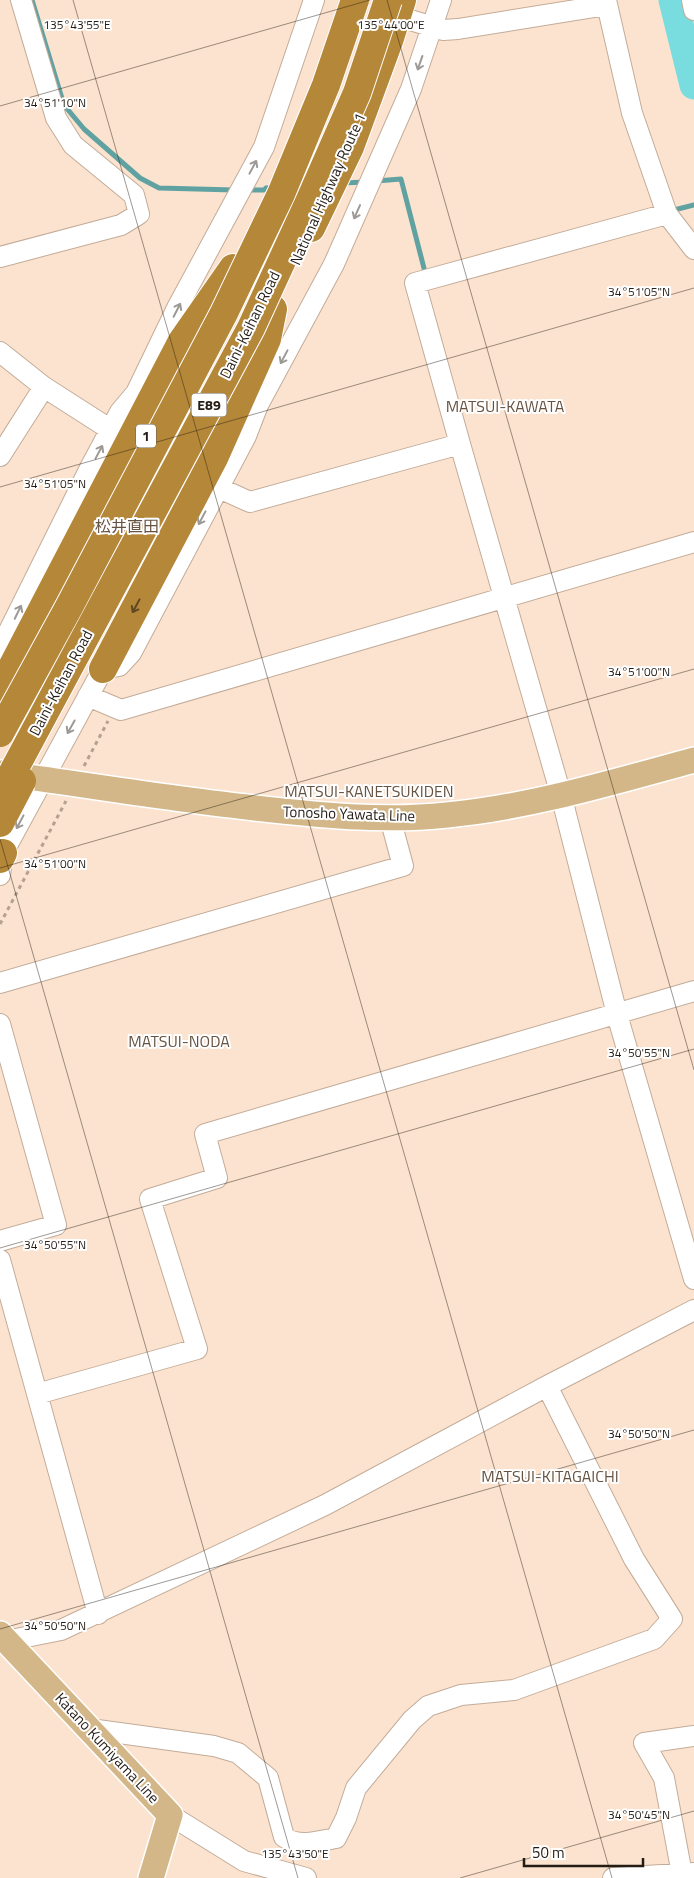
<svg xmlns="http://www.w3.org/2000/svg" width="694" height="1878" viewBox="0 0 694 1878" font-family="'Titillium Web','Noto Sans JP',sans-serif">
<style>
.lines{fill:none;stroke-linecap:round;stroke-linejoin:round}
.stream{stroke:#60a2a2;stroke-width:5}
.river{stroke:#79dcde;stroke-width:29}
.minor-casing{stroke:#c3ac99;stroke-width:22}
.major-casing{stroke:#fff;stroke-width:28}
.highway-casing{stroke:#fff;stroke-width:30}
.path{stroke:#b4a191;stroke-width:3;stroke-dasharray:4 4;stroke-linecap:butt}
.minor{stroke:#fff;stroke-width:20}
.major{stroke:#d3b788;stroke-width:25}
.highway{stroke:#b58738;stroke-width:28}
.highway-bridge-casing{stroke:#fff;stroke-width:30;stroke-linecap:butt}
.highway-bridge{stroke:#b58738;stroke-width:28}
.oneway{stroke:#9d9996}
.oneway2{stroke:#5f4723}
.ticks{fill:none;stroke:#251c15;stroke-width:1;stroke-opacity:0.45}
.labels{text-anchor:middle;stroke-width:4;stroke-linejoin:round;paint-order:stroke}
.shield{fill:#fff;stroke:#66605b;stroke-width:1}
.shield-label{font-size:14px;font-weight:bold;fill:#251c15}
.street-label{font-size:15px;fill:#251c15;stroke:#fff}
.neighbourhood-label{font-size:16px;fill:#675342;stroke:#fff}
.ticks-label{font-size:12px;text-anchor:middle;fill:#251c15;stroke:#fff;stroke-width:4;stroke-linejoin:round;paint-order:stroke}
</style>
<rect width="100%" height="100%" fill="#fbe3cf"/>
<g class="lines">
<path class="stream" d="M32 0 64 105 84 129 140 178 159 188 234 190
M376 181 401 179 426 276
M342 183 366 182
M247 190H264L266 188 276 187
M670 211 694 205"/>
<path class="river" d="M673 0 694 85"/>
<g class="minor-casing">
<path id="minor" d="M606 0 632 113 667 214 694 249
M692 0 694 10
M407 19 443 30 458 29 607 5
M0 257 121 225 139 214 134 195 73 145 56 118 21 0
M0 352 44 387 122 437
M460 444 415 283 667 214
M0 456 44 387
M208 483 250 502 460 444 561 795 618 1018 694 1279
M0 657V649L91 466 120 412 136 393 177 308 264 147 314 0
M88 696 121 710 694 542
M0 875 3 853 103 669 119 666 131 653 246 436 258 405 334 264 411 89 441 0
M0 983 403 866 390 818
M0 1024 56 1225 0 1241
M0 1260 98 1614
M37 1394 197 1349 150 1199 217 1178 205 1134 694 991
M6 1641 61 1630 325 1505 547 1386 694 1310
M90 1729 214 1746 238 1753 268 1778 284 1837C299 1848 320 1841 336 1838L346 1818 356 1788 412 1720 428 1706 461 1695 514 1690 654 1639 672 1619 634 1559 547 1386
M170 1815 244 1861 306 1878
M682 1874 664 1778 644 1743 694 1736
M613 1878 694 1873"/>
</g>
<g class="major-casing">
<path id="major" d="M1 773C86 785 170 799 255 808 319 815 383 822 447 815 531 807 613 782 694 760
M0 1634 170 1815 151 1878"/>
</g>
<g class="highway-casing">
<path id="highway" d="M311 228 350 147 389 41 402 0
M103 669 214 458 267 339 273 309
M0 690 182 341 233 268
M0 859 3 853"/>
</g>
<path class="path" d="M84 766 108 721
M0 924 66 801"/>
<use href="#minor" class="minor"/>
<use href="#major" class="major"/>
<use href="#highway" class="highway"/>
<g class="highway-bridge-casing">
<path id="highway-bridge" d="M0 733 69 607 224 313 281 194 326 85 355 0
M0 796 251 328 309 202 357 93 388 0
M0 823 22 781"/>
</g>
<use href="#highway-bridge" class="highway-bridge"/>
</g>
<defs><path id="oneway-shaft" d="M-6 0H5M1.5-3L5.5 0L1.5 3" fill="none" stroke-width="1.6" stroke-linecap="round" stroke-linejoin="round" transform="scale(1.25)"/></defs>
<g class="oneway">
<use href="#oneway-shaft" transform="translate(420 63) rotate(109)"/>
<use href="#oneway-shaft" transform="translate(253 167) rotate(-62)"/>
<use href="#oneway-shaft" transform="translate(357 212) rotate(114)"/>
<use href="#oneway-shaft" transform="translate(177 310) rotate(-63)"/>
<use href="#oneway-shaft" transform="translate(284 357) rotate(118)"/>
<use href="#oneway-shaft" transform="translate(99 452) rotate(-62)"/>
<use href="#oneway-shaft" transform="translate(202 518) rotate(118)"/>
<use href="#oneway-shaft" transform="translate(18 612) rotate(-64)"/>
<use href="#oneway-shaft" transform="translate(71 727) rotate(119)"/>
<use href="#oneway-shaft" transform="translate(20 822) rotate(118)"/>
</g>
<use class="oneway2" href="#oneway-shaft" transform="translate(136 606) rotate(118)"/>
<path class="ticks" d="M73 0 612 1878M387 0 694 1070M0 106 370 0M0 487 694 288M0 839 298 1878M0 868 694 669M0 1248 694 1049M0 1629 694 1430M460 1878 694 1811"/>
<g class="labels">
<g class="shield">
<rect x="191.5" y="393.5" width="35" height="23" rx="4"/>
<rect x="136" y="424.5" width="20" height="23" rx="4"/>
</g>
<g class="shield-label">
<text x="209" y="410">E89</text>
<text x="146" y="441">1</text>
</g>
<g class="street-label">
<text transform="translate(328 189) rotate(-66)" y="5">National Highway Route 1</text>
<text transform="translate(250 325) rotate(-64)" y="5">Daini-Keihan Road</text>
<text transform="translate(61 683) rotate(-62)" y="5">Daini-Keihan Road</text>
<text transform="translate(349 814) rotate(2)" y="5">Tonosho Yawata Line</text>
<text transform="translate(107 1748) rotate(47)" y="5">Katano Kumiyama Line</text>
</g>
<g class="neighbourhood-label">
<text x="505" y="412">MATSUI-KAWATA</text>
<text x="127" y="532">松井直田</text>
<text x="369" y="797">MATSUI-KANETSUKIDEN</text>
<text x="179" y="1047">MATSUI-NODA</text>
<text x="550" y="1482">MATSUI-KITAGAICHI</text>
</g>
</g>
<g class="ticks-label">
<text x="77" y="29">135°43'55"E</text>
<text x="391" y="29">135°44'00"E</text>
<text x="55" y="107">34°51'10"N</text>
<text x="639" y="296">34°51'05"N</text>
<text x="55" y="488">34°51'05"N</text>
<text x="639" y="676">34°51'00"N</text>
<text x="55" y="868">34°51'00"N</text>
<text x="639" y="1057">34°50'55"N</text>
<text x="55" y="1249">34°50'55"N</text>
<text x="639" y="1438">34°50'50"N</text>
<text x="55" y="1630">34°50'50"N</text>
<text x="639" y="1819">34°50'45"N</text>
<text x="295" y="1858">135°43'50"E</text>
</g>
<path d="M524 1858v8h119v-8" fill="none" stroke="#251c15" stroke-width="2.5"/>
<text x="532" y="1858" font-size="15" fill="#251c15" stroke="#ffffff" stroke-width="4" paint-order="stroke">50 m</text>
</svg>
